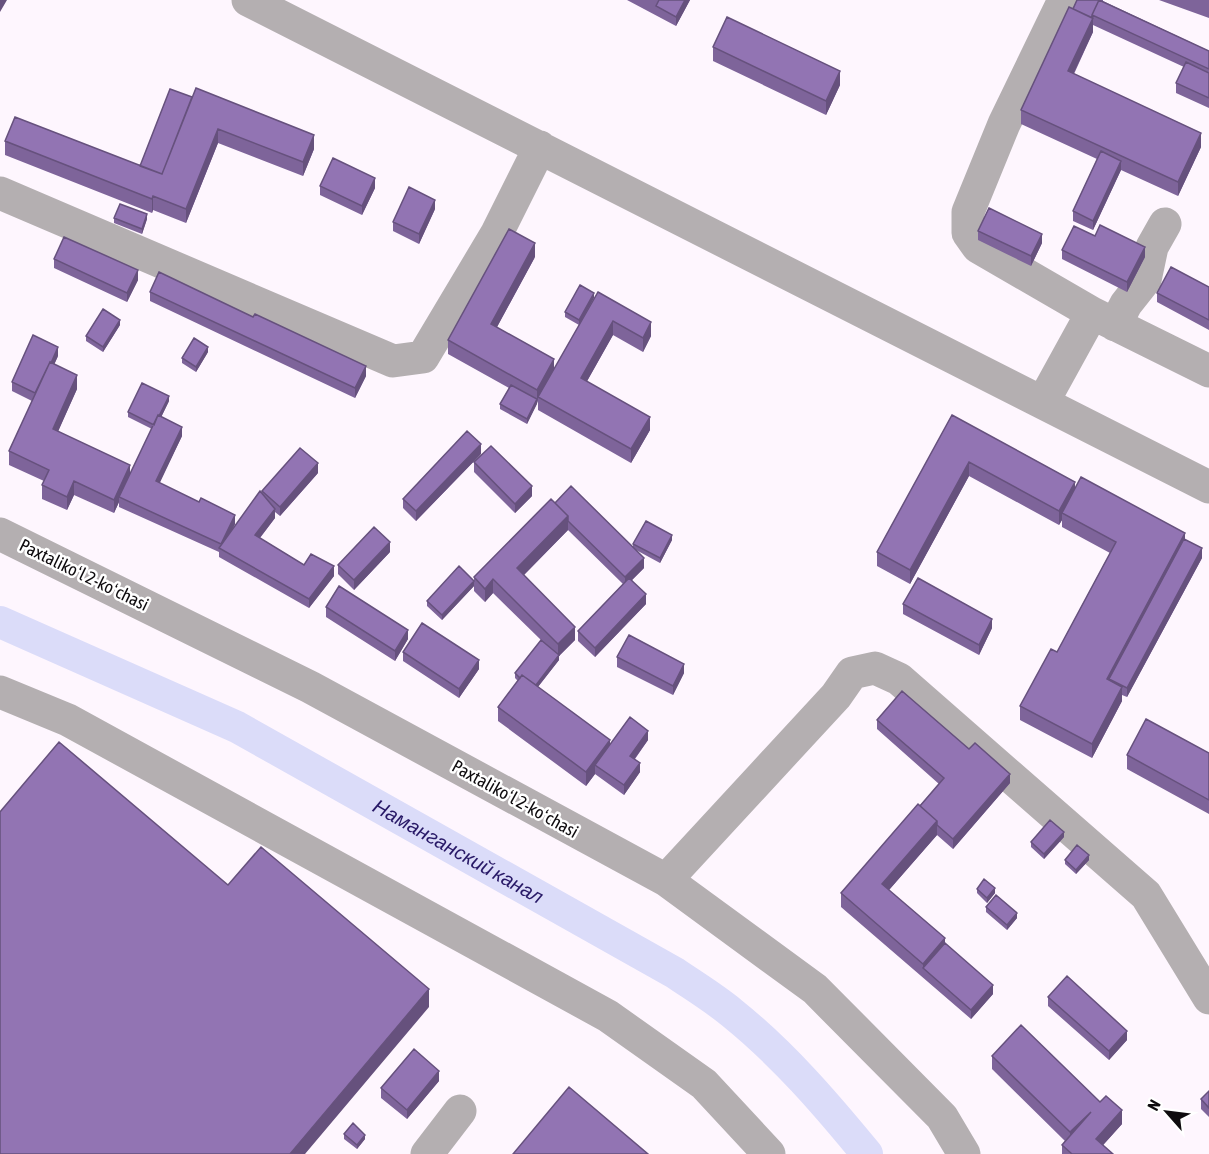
<svg xmlns="http://www.w3.org/2000/svg" width="1209" height="1154" viewBox="0 0 1209 1154" font-family="'Asap Condensed',sans-serif">
<style>
.lines{fill:none;stroke-linecap:round;stroke-linejoin:round}
.canal{stroke:#dbdcf9;stroke-width:32}
.minor{stroke:#b4afb1;stroke-width:33}
.wall{fill:#7e649a}
.shaded-wall{fill:#66517d}
.building{fill:#9274b3;stroke:#66517d;stroke-width:1.5}
.labels{text-anchor:middle;stroke-width:5;stroke-linejoin:round;paint-order:stroke}
.street-label{font-size:18px;fill:#0e0b0e;stroke:#fff}
.water-label{font-size:20px;font-style:italic;fill:#281967;stroke:#fff}
</style>
<rect width="100%" height="100%" fill="#fef6fe"/>
<g class="lines">
<path class="canal" id="s1" d="M0 622 237 727 675 973C694 986 714 998 732 1013 783 1054 826 1104 867 1154"/>
<path class="minor" d="M248 0 1209 487
M0 193 393 361 423 357 497 233 540 147
M1092 313 1209 371
M1115 325 1126 304 1145 280 1152 247 1165 224
M1043 402 1092 313 978 247 968 233V212L1004 124 1064 0
M0 534 310 687 666 880 815 989 942 1117 964 1154
M0 692 68 720 608 1016 704 1084 769 1154
M666 880 836 696 852 673 875 668 899 679 1146 895 1209 998
M427 1154 460 1111"/>
</g>
<path class="wall" d="M627 0H690L676 26Z
M1077 0H1103V1L1209 51V108L1176 93V83L1184 67 1093 25V32L1074 74 1201 147 1178 196 1121 170 1093 230 1073 221V211L1097 159 1021 124V110Z
M1159 0H1209V18Z
M713 47 840 85 826 115 713 61Z
M170 89 314 149 303 176 218 143 186 223 153 210 152 213 5 155V141L140 166Z
M320 186 375 188 362 215 320 195Z
M435 209 419 244 393 231V222Z
M114 218 147 219 142 234 114 223Z
M978 231 1042 243 1031 266 978 240Z
M1062 250 1145 257 1127 292 1062 259Z
M535 257 497 327 554 370 598 292 651 336 643 352 613 335 587 381 650 430 631 463 538 410V401L527 424 500 409V404L509 388 448 354V340Z
M54 259 138 280 127 302 54 268Z
M1209 287V330L1157 302V293Z
M150 292 366 376 355 398 150 301Z
M594 298 579 325 565 317V312Z
M120 325 103 352 86 341V336Z
M208 352 196 372 182 363V358Z
M58 356 54 365 77 389 58 431 130 474 152 429 128 417V412L169 401 161 417 182 436 159 483 235 524 232 530 262 493V491L318 473 280 516 275 512V518L260 538 304 565 334 576 309 608 219 557V552L119 507V502L114 513 74 495 67 510 42 499V485L44 481 9 465V451L32 401 12 391V382Z
M952 415 1075 488 1185 539 1202 558 1127 697 1122 695V701L1092 758 1020 720V706L1057 652 1110 553 1062 527V520L1059 525 969 476 910 584 877 566V552Z
M481 454 416 521 403 508V499Z
M474 462 532 496 515 513 474 472Z
M555 503 633 547V544L672 540 660 563 636 550 644 568 632 580 646 604 595 657 578 641V631L623 584 568 530 524 575 575 640 559 656V660L538 687 610 744 648 740 635 759 640 772 624 795 595 774 586 786 498 721V707L518 681 515 678V673L541 640 493 593 485 602 474 591V586L442 620 427 606V601L474 580V577Z
M390 552 354 590 338 574V565Z
M903 604 992 628 979 655 903 614Z
M326 607 408 639 395 661 326 617Z
M403 652 479 669 459 698 403 661Z
M617 657 684 673 673 695 617 667Z
M877 720 1010 783 953 849 937 835 889 890 945 943 993 994 971 1019 841 907V893L939 784 877 729Z
M1209 753V814L1127 769V755Z
M1064 837 1044 859 1031 847V842Z
M1065 860H1089L1076 874 1065 864Z
M977 889 995 893 987 903 977 893Z
M986 907 1017 918 1007 930 986 912Z
M1048 997 1127 1040 1109 1060 1048 1006Z
M992 1056 1122 1124 1103 1145 1113 1154H1062V1145L1065 1141 992 1069Z
M439 1081 407 1119 381 1098V1088Z
M1209 1091V1117L1201 1109V1099Z
M344 1134 365 1139 357 1149 344 1139Z"/>
<path class="shaded-wall" d="M0 0H7L0 12Z
M685 0H690L676 26V17Z
M1093 18V32L1068 85V71Z
M840 71V85L826 115V101Z
M218 129V143L186 223V209Z
M1201 133V147L1178 196V182Z
M314 135V149L303 176V162Z
M1121 161V170L1093 230V221Z
M375 178V188L362 215V206Z
M153 196V210L152 213V199Z
M435 200V209L419 244V234Z
M147 214V219L142 234V229Z
M1042 234V243L1031 266V256Z
M535 243V257L491 338V324Z
M1145 247V257L1127 292V282Z
M138 270V280L127 302V293Z
M594 293V298L579 325V320Z
M120 320V325L103 352V347Z
M613 321V335L581 392V378Z
M651 322V336L643 352V338Z
M58 347V356L36 403V393Z
M208 347V352L196 372V367Z
M554 359V373L538 397 537 404 527 424V419L537 400V390Z
M366 366V376L355 398V388Z
M77 375V389L53 443V429Z
M169 396V401L155 430V425Z
M650 417V430L631 463V449Z
M182 427V436L156 491V481Z
M481 444V454L416 521V511Z
M969 462V476L910 584V570Z
M318 463V473L280 516V507Z
M130 465V478L119 497V502L114 513V500Z
M74 481V495L67 510V497Z
M1075 482V495L1062 513V520L1059 525V511Z
M532 486V496L515 513V504Z
M275 509V518L255 544V535Z
M235 515V524L222 550 221 544Z
M568 516V530L517 582V568Z
M1185 533V547L1109 679V688L1107 679Z
M672 535V540L660 563V558Z
M390 542V552L354 590V580Z
M1202 548V558L1127 697V688Z
M644 558V568L625 587V577Z
M334 566V576L309 608V599Z
M493 579V593L485 602V589Z
M474 581V586L442 620V615Z
M646 594V604L595 657V648Z
M992 619V628L979 655V645Z
M575 627V640L559 656V660L533 693V688L558 656V644Z
M408 630V639L395 661V651Z
M479 660V669L459 698V689Z
M684 664V673L673 695V686Z
M1122 687V701L1092 758V744Z
M648 731V740L630 765V756Z
M610 740V754L595 765V774L586 786V772Z
M640 763V772L624 795V785Z
M1010 774V783L953 849V839Z
M937 821V835L882 898V884Z
M1064 832V837L1044 859V854Z
M1089 855V860L1076 874V870Z
M995 888V893L987 903V898Z
M1017 913V918L1007 930V925Z
M945 938V952L923 968V964Z
M993 985V994L971 1019V1010Z
M429 989V1007L305 1154H290Z
M1127 1031V1040L1109 1060V1051Z
M439 1071V1081L407 1119V1110Z
M1122 1110V1124L1096 1153V1139Z
M1091 1112 1070 1146V1132Z
M365 1135V1139L357 1149V1145Z"/>
<path class="building" d="M659 0H685L676 17 656 6Z
M1077 0H1099L1092 15V18L1073 9Z
M1099 0 1209 51V69L1092 15Z
M1069 7 1093 18 1068 71 1201 133 1178 182 1021 110Z
M727 17 840 71 826 101 713 47Z
M1186 62 1209 73V98L1176 83Z
M196 88 314 135 303 162 218 129 186 209 153 196 152 199 5 141 15 117 162 174Z
M170 89 192 97 162 174 140 166Z
M1101 151 1121 161 1093 221 1073 211Z
M333 158 375 178 362 206 320 186Z
M409 187 435 200 419 234 393 222Z
M120 204 147 214 142 229 114 218Z
M989 208 1042 234 1031 256 978 231Z
M1100 225 1145 247 1127 282 1062 250 1074 226 1095 236Z
M509 229 535 243 491 324 554 359 537 390 448 340Z
M64 237 138 270 127 293 54 259Z
M1171 267 1209 287V320L1157 293Z
M159 272 253 317 255 314 366 366 355 388 150 292Z
M580 285 594 293 579 320 565 312Z
M598 292 651 322 643 338 613 321 581 378 650 417 631 449 538 397Z
M103 309 120 320 103 347 86 336Z
M33 335 58 347 51 363 50 362 35 393 12 382Z
M194 338 208 347 196 367 182 358Z
M50 362 77 375 53 429 130 465 114 500 74 481 67 497 42 485 49 470 9 451Z
M142 383 169 396 159 416 158 415 154 425 128 412Z
M511 385 537 399 527 419 500 404Z
M158 415 182 427 156 481 199 502 201 498 235 515 221 544 119 497Z
M952 415 1075 482 1059 511 969 462 910 570 877 552Z
M467 431 481 444 416 511 403 499Z
M491 446 532 486 515 504 474 462Z
M300 448 318 463 280 507 262 491Z
M1081 477 1185 533 1107 679 1122 687 1092 744 1020 706 1051 649 1057 652 1116 542 1062 513Z
M571 486 644 558 625 577 568 521V516L555 503Z
M260 491 275 509 255 535 304 565 311 554 334 566 309 599 219 548Z
M551 499 568 516 517 568 575 627 558 644 493 579 485 589 474 577Z
M646 521 672 535 660 558 633 544Z
M374 527 390 542 354 580 338 565Z
M1184 539 1202 548 1127 688 1109 679Z
M459 566 474 581 442 615 427 601Z
M629 578 646 594 595 648 578 631Z
M918 578 992 619 979 645 903 604Z
M339 586 408 630 395 651 326 607Z
M422 623 479 660 459 689 403 652Z
M629 635 684 664 673 686 617 657Z
M541 640 559 655 536 685 522 675 520 678 515 673Z
M522 675 610 740 586 772 498 707Z
M902 691 969 749 975 743 1010 774 953 839 937 825V821L920 806 944 778 877 720Z
M630 717 648 731 630 756 640 763 624 785 595 765Z
M1146 719 1209 753V800L1127 755Z
M59 742 228 885 261 847 429 989 290 1154H0V812Z
M918 804 937 821 882 884 945 938 923 964 841 893Z
M1050 820 1064 832 1044 854 1031 842Z
M1077 845 1089 855 1076 870 1065 860Z
M984 879 995 888 987 898 977 889Z
M996 895 1017 913 1007 925 986 907Z
M945 943 993 985 971 1010 923 968Z
M1067 976 1127 1031 1109 1051 1048 997Z
M1021 1025 1100 1102 1106 1096 1122 1110 1096 1139 1113 1154H1072L1062 1145 1091 1112 1070 1132 992 1056Z
M414 1049 439 1071 407 1110 381 1088Z
M569 1087 648 1154H513Z
M1209 1091V1108L1201 1099Z
M353 1123 365 1135 357 1145 344 1134Z"/>
<g class="labels">
<g class="street-label">
<text transform="translate(84 575) rotate(26)" y="6">Paxtalikoʻl 2-koʻchasi</text>
<text transform="translate(515 799) rotate(29)" y="6">Paxtalikoʻl 2-koʻchasi</text>
</g>
<g class="water-label">
<text dy="7" stroke="none"><textPath href="#s1" startOffset="513">Наманганский канал</textPath></text>
</g>
</g>
<g transform="translate(1167 1112) rotate(298)" stroke="#ffffff" stroke-width="4.5" paint-order="stroke">
<path d="M0-4.5L10 22L0 15L-10 22Z" fill="#0e0b0e"/>
<text y="-9" font-size="16" font-weight="bold" text-anchor="middle" fill="#0e0b0e">N</text>
</g>
</svg>
